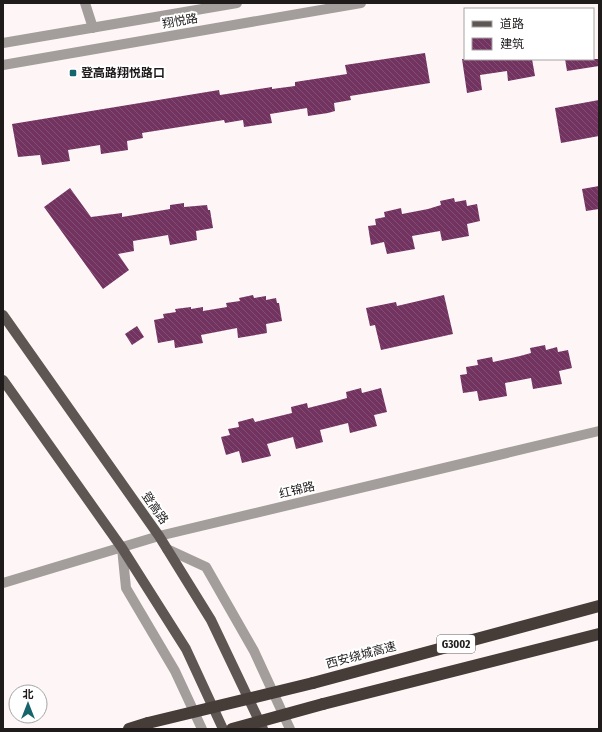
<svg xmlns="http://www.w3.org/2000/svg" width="602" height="732" viewBox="0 0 602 732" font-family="'Fira Sans Condensed','Noto Sans SC',sans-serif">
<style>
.building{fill:url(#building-back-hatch)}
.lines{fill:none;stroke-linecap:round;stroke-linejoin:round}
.minor{stroke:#a39e9c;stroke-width:10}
.major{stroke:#5e5652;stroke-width:10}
.highway{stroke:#463d39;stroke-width:12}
.highway-bridge{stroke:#463d39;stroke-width:12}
.poi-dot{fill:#16646c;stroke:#fff;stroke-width:1.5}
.labels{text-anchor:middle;stroke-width:4;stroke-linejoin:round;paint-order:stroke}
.shield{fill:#fff;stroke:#625f5f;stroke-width:1}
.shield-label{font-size:11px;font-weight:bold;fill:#1f1b1b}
.street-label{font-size:12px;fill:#1f1b1b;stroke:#fff}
.poi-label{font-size:12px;font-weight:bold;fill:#1f1b1b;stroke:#fff;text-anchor:start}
</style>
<defs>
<pattern id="building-back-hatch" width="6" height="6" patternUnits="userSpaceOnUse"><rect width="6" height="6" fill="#733361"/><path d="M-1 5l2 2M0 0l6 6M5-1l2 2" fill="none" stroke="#824e73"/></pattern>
</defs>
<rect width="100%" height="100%" fill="#fef6f6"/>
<path class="building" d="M425 53 430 83 350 96 351 100 334 103 335 111 328 113 308 116 307 108 270 114 272 123 244 127 243 120 225 123 224 120 142 133 143 138 127 141 128 150 101 154 100 145 68 150 70 161 42 165 40 155 18 157 12 124 219 90 220 95 272 87V89L295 86V82L347 74 345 65Z
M462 59H532L535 76 508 81 507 71 480 75 482 90 467 93Z
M565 59H599V66L567 71Z
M599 100V136L561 143 555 108Z
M599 186V209L586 211 582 189Z
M70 188 91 217 122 213V217L170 209V205L184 203V207L207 205 208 210H210L213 228 196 231 197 240 170 245 168 235 133 241 134 251 118 254 129 270 103 289 44 207Z
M454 198 455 202 466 200 467 206 477 204 480 221 467 224 469 236 442 241 440 231 412 236 415 249 387 254 384 242 371 245 368 226 376 225 375 219 385 217 384 212 401 208 402 214 428 209 441 205 440 201Z
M253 295 254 298 266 296V300L276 298 277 303H279L282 321 266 324 267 333 238 338 237 328 201 335 203 343 175 348 174 340 158 343 154 320 164 318 163 314 176 312 175 309 191 307V309L203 307V311L227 307 226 303 240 301 239 298Z
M444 295 453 334 381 350 375 325 370 326 366 308 396 302 397 306Z
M137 326 144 337 132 345 125 334Z
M545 345 546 350 557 347 558 352 568 350 572 368 559 371 562 384 533 389 531 378 505 383 507 396 479 401 477 391 463 393 460 375 467 374 466 367 478 365 477 360 492 357 493 362 520 356 531 353 530 348Z
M361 388 362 393 381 388 387 412 374 415 377 426 350 433 348 423 320 430 323 442 296 449 293 437 267 444 271 456 242 463 239 451 226 455 221 437 230 435 228 429 239 427 238 422 253 418 255 422 292 413 291 407 307 403 308 408 336 401 347 398 346 392Z"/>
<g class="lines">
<path class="minor" d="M85 3 93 28
M3 43 237 3
M3 65 361 3
M122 548 126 588 175 671 202 729
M167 549 206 567 254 651 290 729
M3 583 159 536 599 431"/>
<path class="major" d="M3 315 159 536 211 620 263 729
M3 380 122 548 186 649 223 729"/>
<path class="highway" d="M313 683 599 606
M323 704 599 634
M129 729 148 723"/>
<path class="highway-bridge" d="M148 723 313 683
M232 729 323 704"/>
</g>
<rect class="poi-dot" x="69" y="69" width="8" height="8" rx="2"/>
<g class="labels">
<rect class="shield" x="437" y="635" width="38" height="18" rx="3"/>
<g class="shield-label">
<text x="456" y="648">G3002</text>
</g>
<g class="street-label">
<text transform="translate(180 21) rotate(-10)" y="4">翔悦路</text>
<text transform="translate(297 490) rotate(-13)" y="4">红锦路</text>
<text transform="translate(155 508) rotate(55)" y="4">登高路</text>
<text transform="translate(361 655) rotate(-15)" y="4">西安绕城高速</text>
</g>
<g class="poi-label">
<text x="81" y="77">登高路翔悦路口</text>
</g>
</g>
<rect width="602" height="732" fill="none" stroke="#1f1b1b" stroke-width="8"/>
<rect x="464" y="8" width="130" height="52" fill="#ffffff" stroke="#a5a4a4"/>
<rect x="472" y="21" width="20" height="6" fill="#5e5652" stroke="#a5a4a4"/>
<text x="500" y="28" font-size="12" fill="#1f1b1b">道路</text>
<rect x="472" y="38" width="20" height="12" fill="url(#building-back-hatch)" stroke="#a5a4a4"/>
<text x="500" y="48" font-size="12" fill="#1f1b1b">建筑</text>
<g transform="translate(28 704)"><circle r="19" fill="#ffffff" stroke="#a5a4a4"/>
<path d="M0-3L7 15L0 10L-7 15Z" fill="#16646c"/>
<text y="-6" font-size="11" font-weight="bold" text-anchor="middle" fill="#1f1b1b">北</text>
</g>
</svg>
